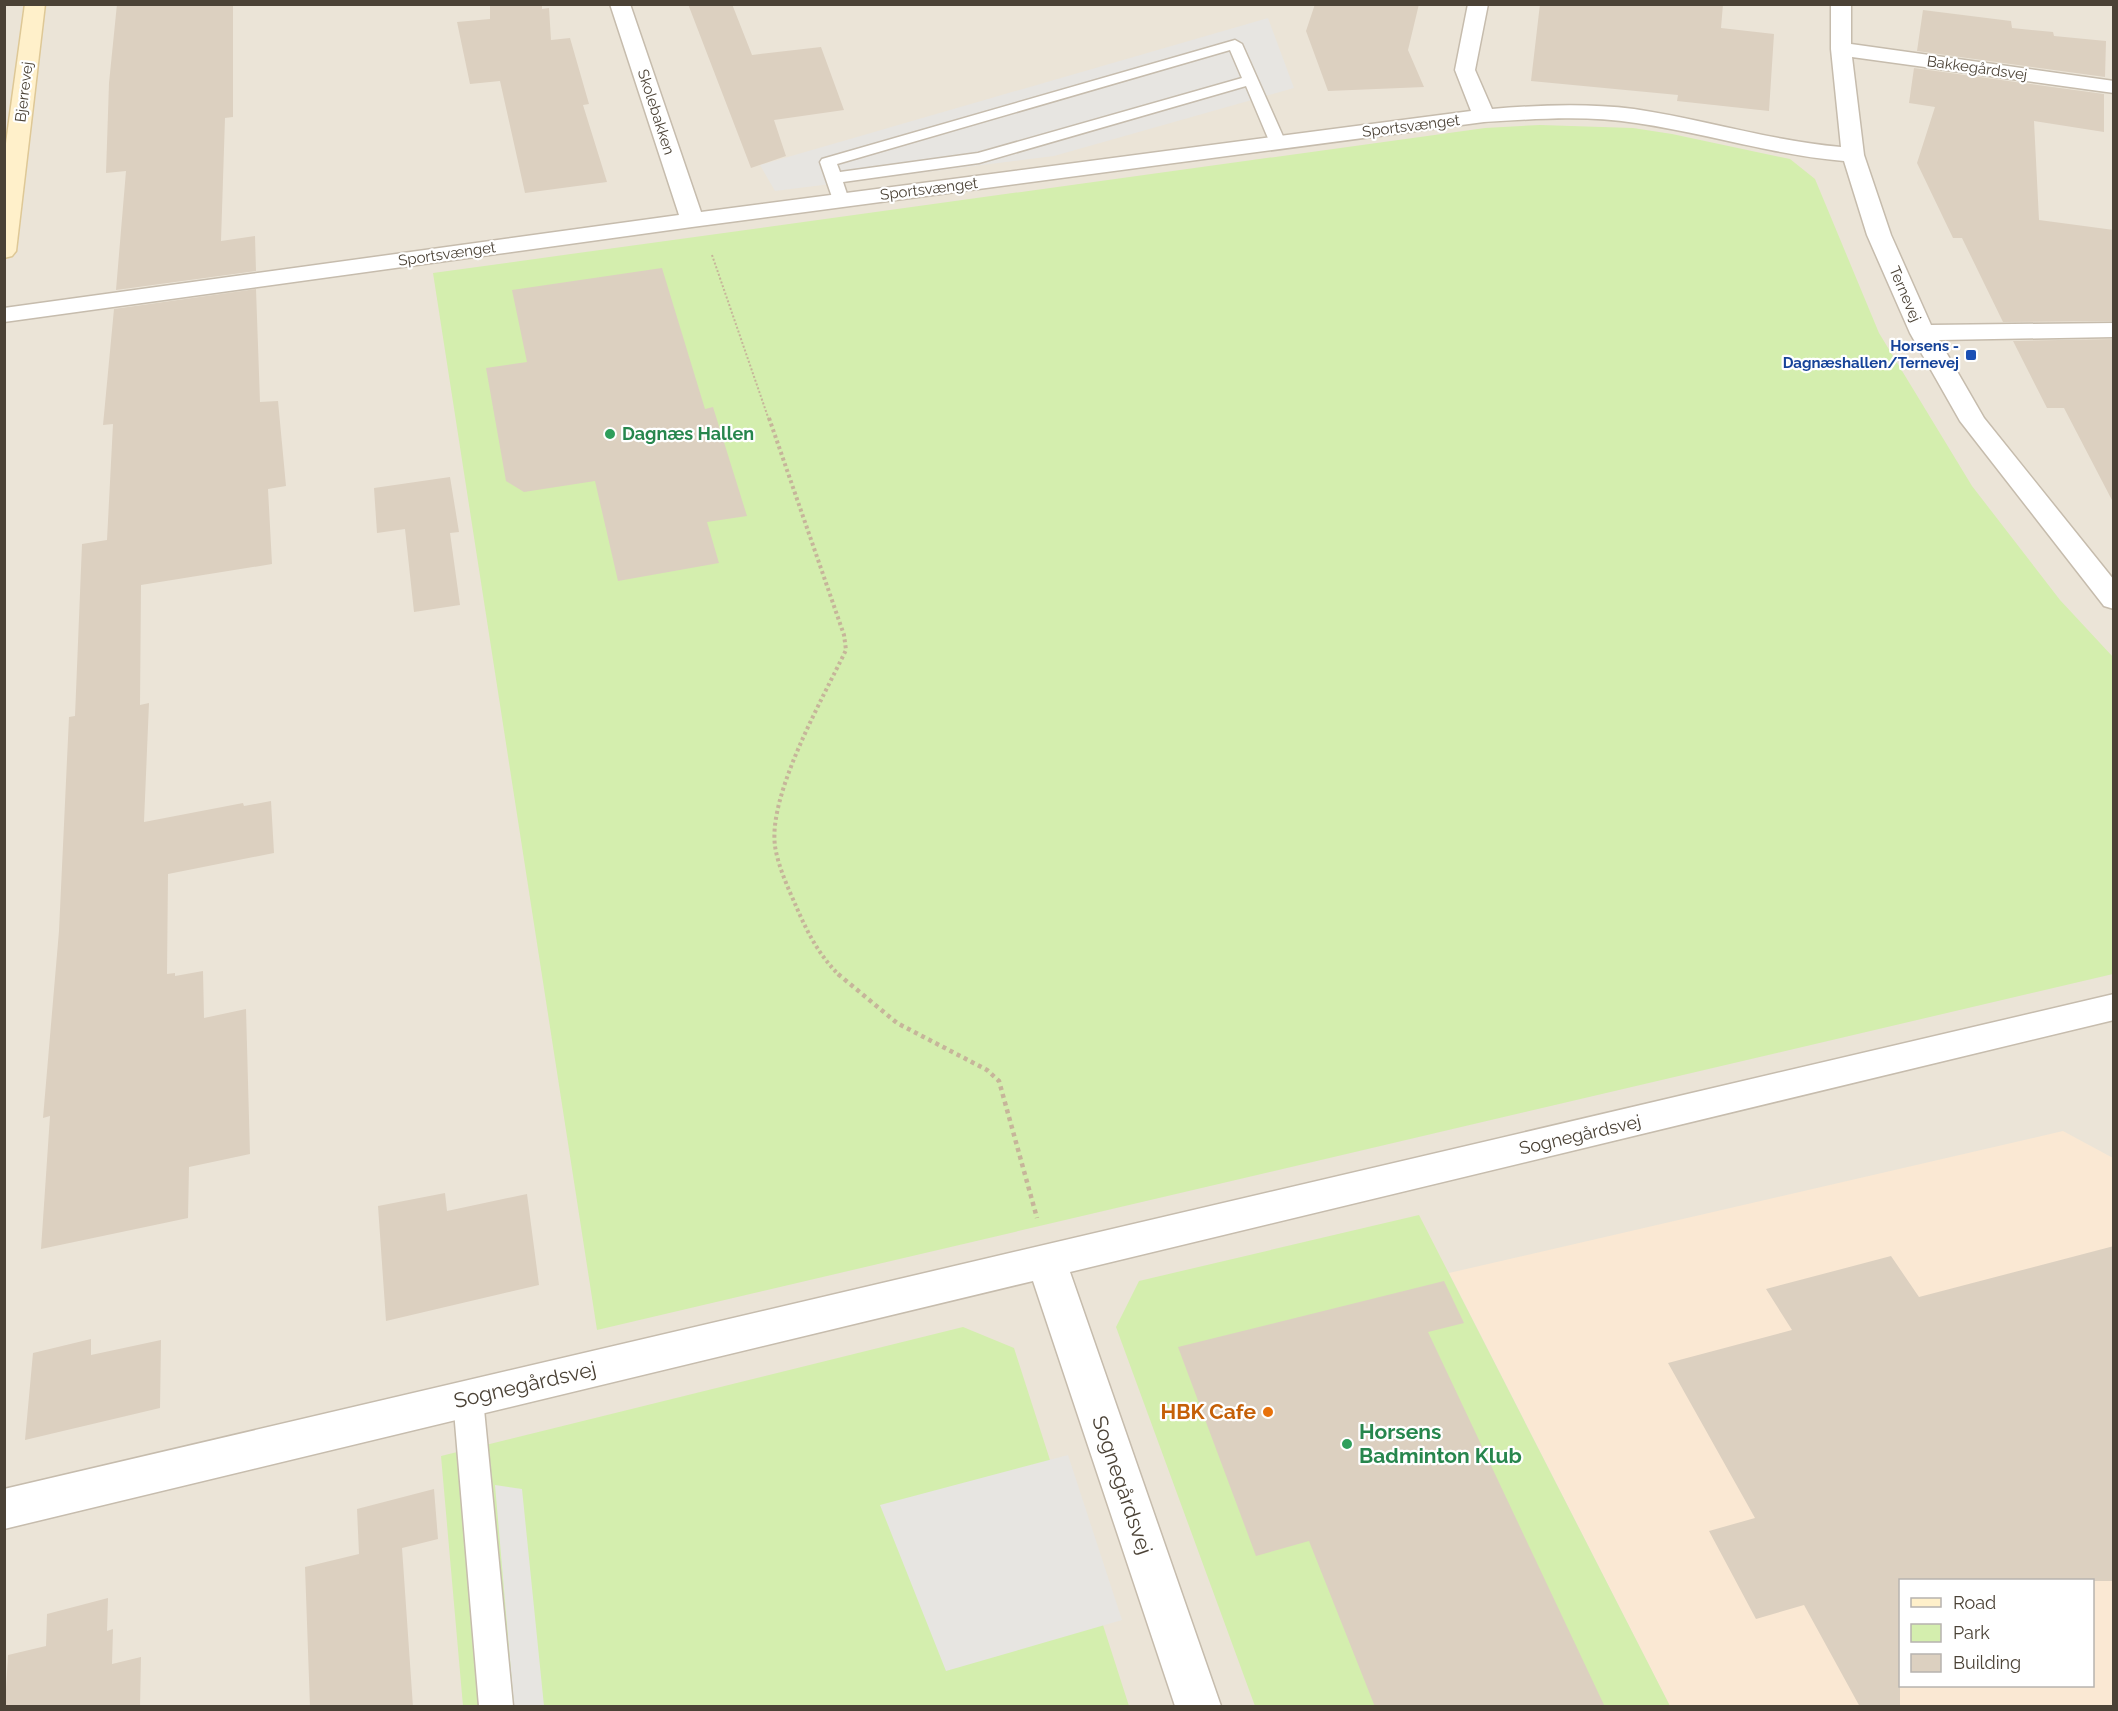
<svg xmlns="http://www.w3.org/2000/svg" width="2118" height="1711" viewBox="0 0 2118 1711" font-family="Raleway,sans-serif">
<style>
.residential{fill:#ebe4d7;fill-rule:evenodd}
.commercial{fill:#fae8d3;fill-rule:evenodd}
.green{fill:#d4eeae}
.parking{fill:#e7e5e1}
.building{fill:#dcd0c0}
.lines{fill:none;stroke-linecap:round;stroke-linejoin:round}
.lane-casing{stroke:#c6bcad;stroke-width:3}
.street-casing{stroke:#c6bcad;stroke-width:3}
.secondary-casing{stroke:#dec896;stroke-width:3}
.path-far2{stroke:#c6b59a;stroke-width:2;stroke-dasharray:2 2;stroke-linecap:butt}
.path-far1{stroke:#c6b59a;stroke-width:4;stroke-dasharray:3 3;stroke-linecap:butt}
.path{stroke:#c6b59a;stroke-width:4.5;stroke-dasharray:4 4;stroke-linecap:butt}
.lane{fill:#fff;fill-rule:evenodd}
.street{fill:#fff;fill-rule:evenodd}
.secondary{fill:#fff0ca;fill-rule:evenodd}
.transit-dot{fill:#1a4fb4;stroke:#fff;stroke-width:2}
.leisure-dot{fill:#2e9e5b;stroke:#fff;stroke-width:2}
.food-dot{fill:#e8710a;stroke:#fff;stroke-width:2}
.labels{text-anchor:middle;stroke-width:4.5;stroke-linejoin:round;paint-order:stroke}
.far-street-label{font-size:15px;fill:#4b4236;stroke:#fff}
.far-transit-label{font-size:15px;font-weight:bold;fill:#164399;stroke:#fff;text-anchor:end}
.leisure-label{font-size:18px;font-weight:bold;fill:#27864d;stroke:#fff;text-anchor:start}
.street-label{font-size:18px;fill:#4b4236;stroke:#fff}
.near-street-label{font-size:21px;fill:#4b4236;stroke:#fff}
.near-food-label{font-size:21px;font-weight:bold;fill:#c56008;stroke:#fff;text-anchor:end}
.near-leisure-label{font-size:21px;font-weight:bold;fill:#27864d;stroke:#fff;text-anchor:start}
</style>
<rect width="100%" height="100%" fill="#f6f2e9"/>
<path class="residential" d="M5 5H2113V1706H5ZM1900 1580H2092V1686H1900Z"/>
<path class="commercial" d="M2063 1131 2113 1158V1706H1670L1449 1273ZM1900 1580H2092V1686H1900Z"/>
<path class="green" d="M1540 125 1633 128 1672 134 1790 159 1815 179 1879 333 1972 486 2060 600 2113 657V974L597 1330 433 273 1485 128Z
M1419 1215 1670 1706H1255L1116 1327 1139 1281Z
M963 1327 1014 1348 1129 1706H463L441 1456Z"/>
<path class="parking" d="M1268 18 1294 88 1054 156 775 191 760 165Z
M1068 1455 1122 1620 946 1671 880 1505Z
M495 1485 522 1489 544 1706H514Z"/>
<path class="building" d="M117 4H233V117L225 118 221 241 255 236 256 271 116 290 126 171 106 173 109 83Z
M490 4H542V9L549 8 551 40 570 38 589 104 583 105 607 182 525 193 500 81 470 84 457 22 490 19Z
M688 4H732L752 55 821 47 844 110 774 120 786 156 751 168Z
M1315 4H1419L1408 50 1424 87 1328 91 1306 31Z
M1540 4H1723L1721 28 1774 34 1769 111 1677 101 1678 95 1531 81Z
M1923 10 2011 21 2012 28 2053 32 2054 36 2106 41 2105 77 1917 51Z
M1914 68 2104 94V132L2034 121 2039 220 2114 230V321L2003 322 1962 238H1953L1917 163 1935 107 1909 103Z
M662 268 705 409 713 407 747 516 707 522 719 563 618 581 595 481 524 492 506 481 486 368 527 362 512 290Z
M256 289 260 402 278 401 286 486 268 489 272 564 141 585 140 705 149 703 144 822 243 803 244 806 271 801 274 853 168 874 167 974 175 973V976L203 971 204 1018 246 1009 250 1154 189 1167 188 1218 41 1249 50 1116 43 1118 59 931 69 717 75 716 82 544 107 540 113 424 103 425 114 309Z
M2114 339V504L2064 408H2047L2013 341Z
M450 477 459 532 450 533 460 605 414 612 405 529 377 533 374 488Z
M445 1193 447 1211 527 1194 539 1285 386 1321 378 1206Z
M2114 1246V1581H1900V1707H1860L1804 1605 1756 1619 1709 1531 1755 1518 1668 1363 1792 1330 1766 1289 1891 1256 1919 1297Z
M1444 1281 1464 1323 1428 1332 1605 1707H1375L1309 1541 1256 1556 1178 1347Z
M91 1339V1355L161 1340 160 1408 25 1440 33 1353Z
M434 1489 438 1539 402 1548 413 1707H310L305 1567 359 1554 357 1509Z
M108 1598 107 1631 113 1629 112 1664 141 1657 140 1707H5L8 1655 46 1646 47 1614Z"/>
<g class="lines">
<g class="lane-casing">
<path id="lane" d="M1235 40 1242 44 1286 143 1284 146 1278 148 1270 143 1246 86 979 163 843 182 849 200 841 205 833 200 820 162 822 159ZM1230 50 1242 78 978 153 840 172 837 164Z
M468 1386 479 1390 483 1399 513 1706H479L453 1399 457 1390Z"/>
</g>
<g class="street-casing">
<path id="street" d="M610 4H630L701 212 1471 111 1455 70 1468 4H1488L1475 70 1492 109C1539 105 1587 103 1634 109 1703 119 1771 141 1841 147L1831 49V4H1851V44L2114 81V93L1852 57 1864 155 1891 235 1931 325 2114 323V337L1939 340 1984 418 2114 580V609L2104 606 1960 421 1910 333 1867 235 1844 161C1773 155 1706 133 1636 123 1586 115 1534 119 1484 122L692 227 4 322V308L679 215Z
M2114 994V1020L1070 1272 1221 1706H1175L1033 1281 4 1529V1489Z"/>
</g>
<g class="secondary-casing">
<path id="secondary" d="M25 4H45L16 251 12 256 4 258V158Z"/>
</g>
<path class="path-far2" d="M712 255 769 420"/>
<path class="path-far1" d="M769 418 844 635 846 650C823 698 768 794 775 846 778 866 788 888 796 906 807 932 819 955 839 975"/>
<path class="path" d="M838 974 897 1023 987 1070 999 1081 1037 1218"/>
<use href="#lane" class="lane"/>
<use href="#street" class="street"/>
<use href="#secondary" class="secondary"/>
</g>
<rect class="transit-dot" x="1965" y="349" width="12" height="12" rx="3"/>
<g class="leisure-dot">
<circle cx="610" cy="434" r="6"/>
<circle cx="1347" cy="1444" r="6"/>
</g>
<circle class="food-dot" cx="1268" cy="1412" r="6"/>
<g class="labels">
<g class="far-street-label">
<text transform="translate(1977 68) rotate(8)" y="5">Bakkegårdsvej</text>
<text transform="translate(24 92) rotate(-83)" y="5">Bjerrevej</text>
<text transform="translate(656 112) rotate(72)" y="5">Skolebakken</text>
<text transform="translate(1411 126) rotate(-7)" y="5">Sportsvænget</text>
<text transform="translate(929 189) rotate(-7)" y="5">Sportsvænget</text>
<text transform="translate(447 254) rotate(-8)" y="5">Sportsvænget</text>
<text transform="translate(1905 294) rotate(67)" y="5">Ternevej</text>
</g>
<g class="far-transit-label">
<text x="1959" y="351">Horsens -<tspan x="1959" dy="17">Dagnæshallen/Ternevej</tspan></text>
</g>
<g class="leisure-label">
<text x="622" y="440">Dagnæs Hallen</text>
</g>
<g class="street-label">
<text transform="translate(1580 1135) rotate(-13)" y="6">Sognegårdsvej</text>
</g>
<g class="near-street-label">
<text transform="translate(525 1385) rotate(-13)" y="7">Sognegårdsvej</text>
<text transform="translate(1122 1485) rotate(71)" y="7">Sognegårdsvej</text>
</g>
<g class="near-food-label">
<text x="1256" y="1419">HBK Cafe</text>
</g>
<g class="near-leisure-label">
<text x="1359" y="1439">Horsens<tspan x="1359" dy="24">Badminton Klub</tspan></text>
</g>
</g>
<rect width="2118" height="1711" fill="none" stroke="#4b4236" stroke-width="12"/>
<rect x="1899" y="1579" width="195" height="108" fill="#ffffff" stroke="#b7b3af" stroke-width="1.5"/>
<rect x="1911" y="1598" width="30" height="9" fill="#fff0ca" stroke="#b7b3af" stroke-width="1.5"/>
<text x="1953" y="1609" font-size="18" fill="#4b4236">Road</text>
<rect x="1911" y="1624" width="30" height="18" fill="#d4eeae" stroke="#b7b3af" stroke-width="1.5"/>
<text x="1953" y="1639" font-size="18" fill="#4b4236">Park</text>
<rect x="1911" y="1654" width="30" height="18" fill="#dcd0c0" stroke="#b7b3af" stroke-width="1.5"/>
<text x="1953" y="1669" font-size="18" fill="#4b4236">Building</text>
</svg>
